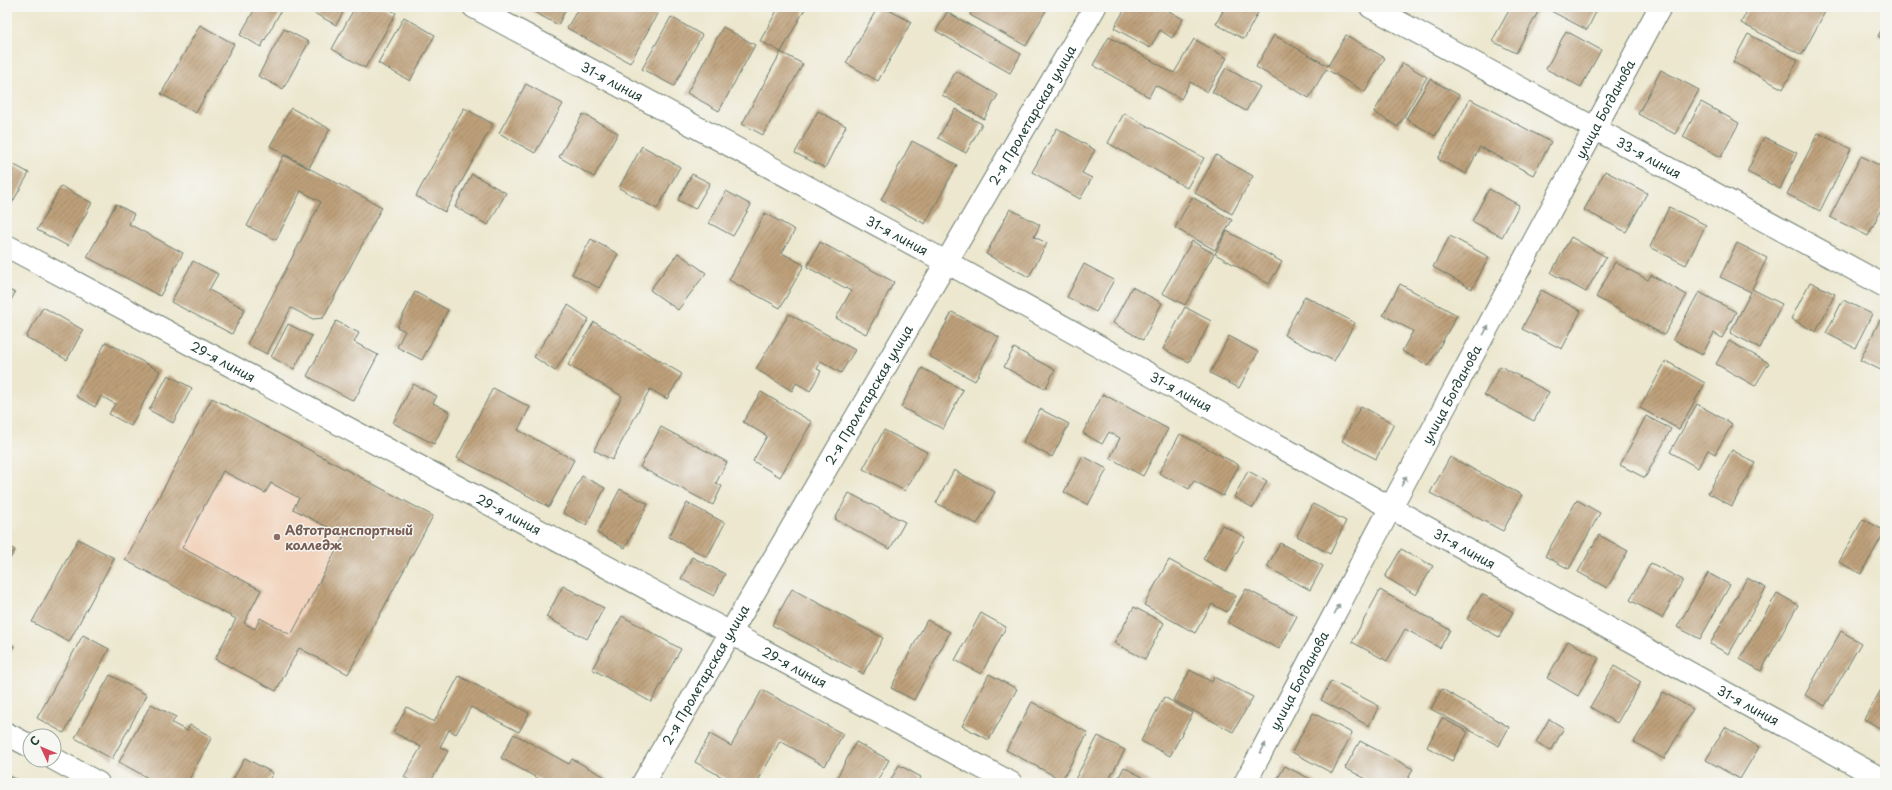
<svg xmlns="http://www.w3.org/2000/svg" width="1892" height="790" viewBox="0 0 1892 790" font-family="'Playpen Sans',sans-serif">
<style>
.built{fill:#f2d4be}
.building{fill:url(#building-hatch);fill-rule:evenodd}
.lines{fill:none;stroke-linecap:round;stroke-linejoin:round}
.minor-casing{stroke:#67786a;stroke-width:24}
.minor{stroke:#fff;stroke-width:22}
.oneway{fill:#8f9e9a}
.education-dot{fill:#8d6e63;stroke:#f6f6f2;stroke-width:1.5}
.labels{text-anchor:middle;stroke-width:3;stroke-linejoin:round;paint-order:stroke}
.street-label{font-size:13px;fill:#1f3d34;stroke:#f6f6f2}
.education-label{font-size:13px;font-weight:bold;fill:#785e54;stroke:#f6f6f2;text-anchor:start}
</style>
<defs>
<pattern id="building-hatch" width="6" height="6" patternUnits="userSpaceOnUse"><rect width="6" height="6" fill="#bea07a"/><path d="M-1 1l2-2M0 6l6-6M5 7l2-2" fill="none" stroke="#9a8465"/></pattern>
</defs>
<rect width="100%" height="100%" fill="#f6f6f2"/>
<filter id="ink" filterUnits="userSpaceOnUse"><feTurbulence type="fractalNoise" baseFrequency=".025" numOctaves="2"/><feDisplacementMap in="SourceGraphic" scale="8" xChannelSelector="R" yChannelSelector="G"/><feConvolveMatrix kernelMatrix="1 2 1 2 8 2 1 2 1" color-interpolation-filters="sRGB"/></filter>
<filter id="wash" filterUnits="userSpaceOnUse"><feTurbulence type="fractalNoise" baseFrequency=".012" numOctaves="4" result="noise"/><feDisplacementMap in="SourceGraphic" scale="16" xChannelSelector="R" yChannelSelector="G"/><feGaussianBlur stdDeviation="0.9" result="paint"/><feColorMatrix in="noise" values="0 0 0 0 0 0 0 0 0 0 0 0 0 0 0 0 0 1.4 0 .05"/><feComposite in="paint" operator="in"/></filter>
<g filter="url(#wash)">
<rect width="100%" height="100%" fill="#ece7ce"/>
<path class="built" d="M212 398 433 516 346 674 300 650 276 692 216 661 236 619 120 559Z"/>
<g id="blocks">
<path class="building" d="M256 7H283L261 47 240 35Z
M303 7H346L336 25Z
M355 7H385L396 13 365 68 332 49Z
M525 7H567L558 25Z
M579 7H661L630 63 567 28Z
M779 7H806L781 52 760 41Z
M878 7H883L911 22 878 81 846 63Z
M974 7H1048L1026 46 970 15Z
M1126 7H1162L1183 19 1172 38 1160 30 1150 48 1114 28Z
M1225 7H1261L1244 39 1216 24Z
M1511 7H1533L1539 10 1516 53 1492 41Z
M1553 7H1596L1598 8 1587 30 1551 11Z
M1749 7H1816L1825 12 1802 55 1741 23Z
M947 12 1021 54 1010 73 936 31Z
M404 17 435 35 410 81 378 63Z
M671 17 702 35 674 86 642 69Z
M1885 23V39L1878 36Z
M200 25 234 44 196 113 161 94Z
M723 27 755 45 719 111 687 93Z
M284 29 309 42 283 89 258 76Z
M1566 31 1601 50 1581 87 1546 69Z
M1748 34 1798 60 1783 89 1733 62Z
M1274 35 1328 66 1346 35 1385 58 1365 92 1326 69 1309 98 1256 67Z
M1109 37 1174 73 1194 39 1227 58 1207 92 1190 82 1181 99 1155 85 1149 97 1093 65Z
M781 52 803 64 763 135 742 124Z
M1403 63 1427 77 1398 127 1374 112Z
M1226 68 1260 87 1246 111 1212 92Z
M1661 70 1699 90 1675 134 1638 114Z
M956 71 998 95 984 119 942 95Z
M1430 79 1459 95 1435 136 1406 119Z
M526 84 563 104 535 153 499 133Z
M1470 99 1551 142 1533 175 1480 147 1466 174 1438 159Z
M1701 102 1739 123 1721 157 1683 137Z
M291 108 330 129 309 168 270 146Z
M464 108 493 124 445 212 416 196Z
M955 109 982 124 966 153 938 138Z
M818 111 846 126 825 168 795 153Z
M1124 113 1204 158 1187 188 1108 143Z
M583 114 618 133 594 177 559 157Z
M1057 128 1095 150 1082 173 1092 178 1080 199 1032 172Z
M1818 133 1851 149 1820 211 1787 194Z
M1764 137 1797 153 1780 189 1747 172Z
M912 141 957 165 925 224 881 200Z
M642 146 680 167 657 209 619 188Z
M284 155 382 207 323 318 313 319 291 308 267 354 247 344 321 202 301 191 276 240 247 226Z
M1216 155 1253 176 1232 214 1195 193Z
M1861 156 1885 168V202L1868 236 1830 217Z
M7 161 29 173 7 212Z
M1605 171 1647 193 1626 232 1584 210Z
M472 174 506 193 488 225 455 207Z
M692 174 710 183 695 209 678 200Z
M61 186 92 203 68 246 37 230Z
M1489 189 1519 205 1502 237 1472 221Z
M726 191 751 205 733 236 709 223Z
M1192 197 1232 220 1215 250 1175 228Z
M116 204 134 214 129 224 183 253 160 296 87 257Z
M1669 207 1706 225 1686 265 1650 247Z
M1010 209 1040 225 1034 237 1047 243 1029 277 986 254Z
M765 213 795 230 782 253 804 265 780 308 729 280Z
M1227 231 1282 262 1269 284 1215 254Z
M1450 236 1489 257 1472 289 1433 267Z
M1571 237 1606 257 1586 292 1551 273Z
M591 239 618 254 599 288 572 274Z
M1192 241 1214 254 1185 305 1162 293Z
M820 242 894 282 866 334 836 318 851 291 807 267Z
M1737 243 1767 258 1752 289 1782 304 1760 348 1730 333 1751 292 1720 277Z
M678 253 706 273 678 310 650 290Z
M193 261 218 274 209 290 245 309 232 334 171 302Z
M1615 262 1648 280 1651 275 1687 295 1664 335 1596 297Z
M1084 264 1114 280 1096 312 1067 297Z
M1810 282 1835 294 1816 332 1791 319Z
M1400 284 1457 315 1429 366 1402 351 1413 331 1383 315Z
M1132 287 1162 303 1143 340 1113 323Z
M7 289 15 293 7 307Z
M1541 290 1581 311 1562 349 1522 329Z
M415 292 448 310 422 360 397 347 405 331 397 327Z
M1699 292 1736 312 1722 338 1714 333 1702 355 1673 339Z
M1305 296 1355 323 1334 361 1284 335Z
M1843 300 1872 314 1855 348 1826 333Z
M568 305 589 319 555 371 534 357Z
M43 307 83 330 67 360 26 337Z
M1185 307 1211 321 1189 362 1163 349Z
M952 312 999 337 975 381 929 356Z
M789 314 855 350 841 373 821 361 817 369 821 371 810 391 796 383 792 391 756 369Z
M1880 320 1885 323V372L1860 360Z
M336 321 359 333 354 342 378 355 354 401 307 376Z
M594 322 682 374 667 399 650 389 612 460 594 450 622 396 568 365Z
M288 324 312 336 294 369 271 357Z
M1229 336 1258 352 1239 388 1210 373Z
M1729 341 1769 363 1755 386 1716 364Z
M106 342 160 371 131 426 109 414 115 404 101 396 95 407 76 396Z
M1014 348 1055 370 1045 389 1004 367Z
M1666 361 1705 383 1679 429 1640 408Z
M1500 366 1549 392 1534 421 1484 395Z
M922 368 963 390 943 429 901 407Z
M168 375 192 388 173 423 149 410Z
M413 384 437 396 433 403 450 412 434 444 393 423Z
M493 388 530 407 518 430 574 460 549 507 457 458Z
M761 392 812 422 780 477 753 461 767 436 743 422Z
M1103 394 1168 429 1143 476 1110 458 1120 438 1109 432 1102 444 1083 433Z
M212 398 433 516 348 674 299 648 276 691 215 659 236 619 125 560ZM223 471 265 493 271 483 299 498 293 509 344 536 291 635 260 618 255 629 244 623 261 590 182 548Z
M1697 404 1732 424 1715 454 1708 450 1698 468 1670 452Z
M1361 406 1394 424 1376 459 1342 441Z
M1040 409 1069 424 1052 457 1023 442Z
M1646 416 1671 429 1645 478 1620 465Z
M661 427 727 462 716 483 722 486 713 505 640 467Z
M884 430 927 452 905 491 863 469Z
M1180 434 1239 465 1223 496 1194 481 1189 489 1159 473Z
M1732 450 1755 463 1732 506 1708 493Z
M1083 456 1107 469 1088 505 1064 492Z
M1450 457 1522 495 1503 531 1430 493Z
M954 470 995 492 977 524 936 503Z
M1248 471 1267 481 1253 508 1234 497Z
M582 476 605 488 586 525 563 513Z
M620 489 648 504 625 548 597 533Z
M849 493 905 522 890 549 835 519Z
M1577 500 1600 513 1569 569 1545 556Z
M687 503 725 523 707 557 669 537Z
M1313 504 1346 521 1330 554 1297 536Z
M1863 519 1885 531 1861 574 1839 562Z
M1222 525 1245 537 1226 572 1203 559Z
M1599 535 1628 551 1607 588 1578 572Z
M78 539 114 558 69 642 32 622Z
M1280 543 1323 566 1310 590 1267 567Z
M7 545 15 550 7 564Z
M1401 549 1433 566 1416 595 1385 577Z
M692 557 725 574 714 596 681 579Z
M1169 560 1236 596 1227 612 1212 604 1195 633 1144 605Z
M1651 563 1683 580 1662 618 1630 600Z
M1708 573 1730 585 1700 639 1677 627Z
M1747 578 1766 588 1729 654 1710 644Z
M563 586 604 608 587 639 546 617Z
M792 589 883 638 863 674 772 625Z
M1246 589 1297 616 1279 649 1227 622Z
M1380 590 1450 630 1440 648 1405 629 1387 661 1352 642Z
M1777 593 1798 605 1761 671 1740 659Z
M1482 594 1513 612 1499 637 1467 619Z
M1134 607 1164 623 1145 659 1114 643Z
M981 613 1006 627 981 674 955 660Z
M622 616 681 649 651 702 592 669Z
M927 620 950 632 914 700 891 688Z
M1841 631 1861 643 1825 706 1805 695Z
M83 635 109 649 64 733 37 718Z
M1568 641 1599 658 1578 696 1547 678Z
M7 642 14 646 7 659Z
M1614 666 1641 682 1617 723 1590 707Z
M1190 670 1212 682 1214 677 1253 697 1233 732 1173 700Z
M989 674 1017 689 989 740 962 726Z
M110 675 147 695 112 759 75 738Z
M459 676 529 713 519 732 471 707 456 734 449 730 440 747 448 751 430 783H415L404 777 421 747 393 732 407 707 434 722Z
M1331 681 1379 706 1369 726 1321 700Z
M1885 683V731L1864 719Z
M1442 689 1509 727 1499 746 1431 709Z
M762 690 843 734 825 766 780 741 757 783H733L695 762 710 734 731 746Z
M1663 692 1693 709 1664 759 1634 742Z
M1164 697 1193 713 1170 756 1141 741Z
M1032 702 1088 733 1062 780 1006 750Z
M151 704 176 717 172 723 187 731 190 725 212 737 187 783H157L119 762Z
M1313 713 1352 733 1332 773 1292 752Z
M1442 718 1468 732 1452 761 1427 747Z
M1549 719 1564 728 1551 751 1536 742Z
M1725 727 1759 747 1740 779 1706 760Z
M514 734 569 764 572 759 607 778 604 783H546L501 758Z
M1098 736 1125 750 1107 783H1073Z
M1360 741 1413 769 1406 783H1374L1345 768Z
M856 742 889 760 876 783H834Z
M245 758 273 773 267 783H231Z
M899 765 921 777 918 783H889Z
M1285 766 1318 783H1275Z
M1124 767 1153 783H1116Z
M7 775 16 780 22 783H7Z"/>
</g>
</g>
<g filter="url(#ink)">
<use href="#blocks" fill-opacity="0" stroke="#67786a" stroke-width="1"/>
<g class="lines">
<g class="minor-casing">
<g id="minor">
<path id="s1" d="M474 7 948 263 1885 781"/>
<path id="s2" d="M1371 7 1885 286"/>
<path id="s3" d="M7 246 1011 783"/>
<path d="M7 734 30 746"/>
<path d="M54 759 98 783"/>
<path id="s4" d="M643 783C792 523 946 266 1095 7"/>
<path id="s5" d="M1245 783 1391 507 1660 7"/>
</g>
</g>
<use href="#minor" class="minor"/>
</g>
<defs><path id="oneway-solid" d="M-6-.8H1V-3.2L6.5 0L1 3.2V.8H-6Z"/></defs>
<g class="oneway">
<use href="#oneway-solid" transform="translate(1486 330) rotate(-62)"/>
<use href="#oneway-solid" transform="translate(1404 481) rotate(-62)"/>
<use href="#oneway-solid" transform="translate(1337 609) rotate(-62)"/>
<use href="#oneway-solid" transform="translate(1263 748) rotate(-62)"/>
</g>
</g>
<circle class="education-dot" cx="277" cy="537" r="4"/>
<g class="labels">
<g class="street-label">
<text dy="5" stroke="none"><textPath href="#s1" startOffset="157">31-я линия</textPath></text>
<text dy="5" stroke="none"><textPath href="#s5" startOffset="764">улица Богданова</textPath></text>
<text dy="5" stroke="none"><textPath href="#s4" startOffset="773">2-я Пролетарская улица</textPath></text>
<text dy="5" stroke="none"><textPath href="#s2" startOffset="316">33-я линия</textPath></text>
<text dy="5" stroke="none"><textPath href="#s1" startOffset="481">31-я линия</textPath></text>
<text dy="5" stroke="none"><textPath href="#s3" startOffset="245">29-я линия</textPath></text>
<text dy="5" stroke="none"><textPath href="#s1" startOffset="805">31-я линия</textPath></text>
<text dy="5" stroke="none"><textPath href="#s5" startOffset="440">улица Богданова</textPath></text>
<text dy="5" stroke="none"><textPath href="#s4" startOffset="449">2-я Пролетарская улица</textPath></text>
<text dy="5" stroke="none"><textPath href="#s3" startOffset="569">29-я линия</textPath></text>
<text dy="5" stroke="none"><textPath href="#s1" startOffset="1129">31-я линия</textPath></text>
<text dy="5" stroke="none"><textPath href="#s3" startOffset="893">29-я линия</textPath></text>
<text dy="5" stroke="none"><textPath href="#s4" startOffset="125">2-я Пролетарская улица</textPath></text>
<text dy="5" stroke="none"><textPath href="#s5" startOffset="116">улица Богданова</textPath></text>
<text dy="5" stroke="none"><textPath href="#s1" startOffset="1453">31-я линия</textPath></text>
</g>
<g class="education-label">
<text x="285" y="535">Автотранспортный<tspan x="285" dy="15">колледж</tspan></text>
</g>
</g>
<rect width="1892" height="790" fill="none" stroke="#f6f6f2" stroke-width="24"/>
<g transform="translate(42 748) rotate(314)"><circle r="19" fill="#f6f6f2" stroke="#a0aca6"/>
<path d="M0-3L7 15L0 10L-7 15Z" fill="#d1495b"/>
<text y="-6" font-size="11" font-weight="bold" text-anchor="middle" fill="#1f3d34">С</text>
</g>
</svg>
